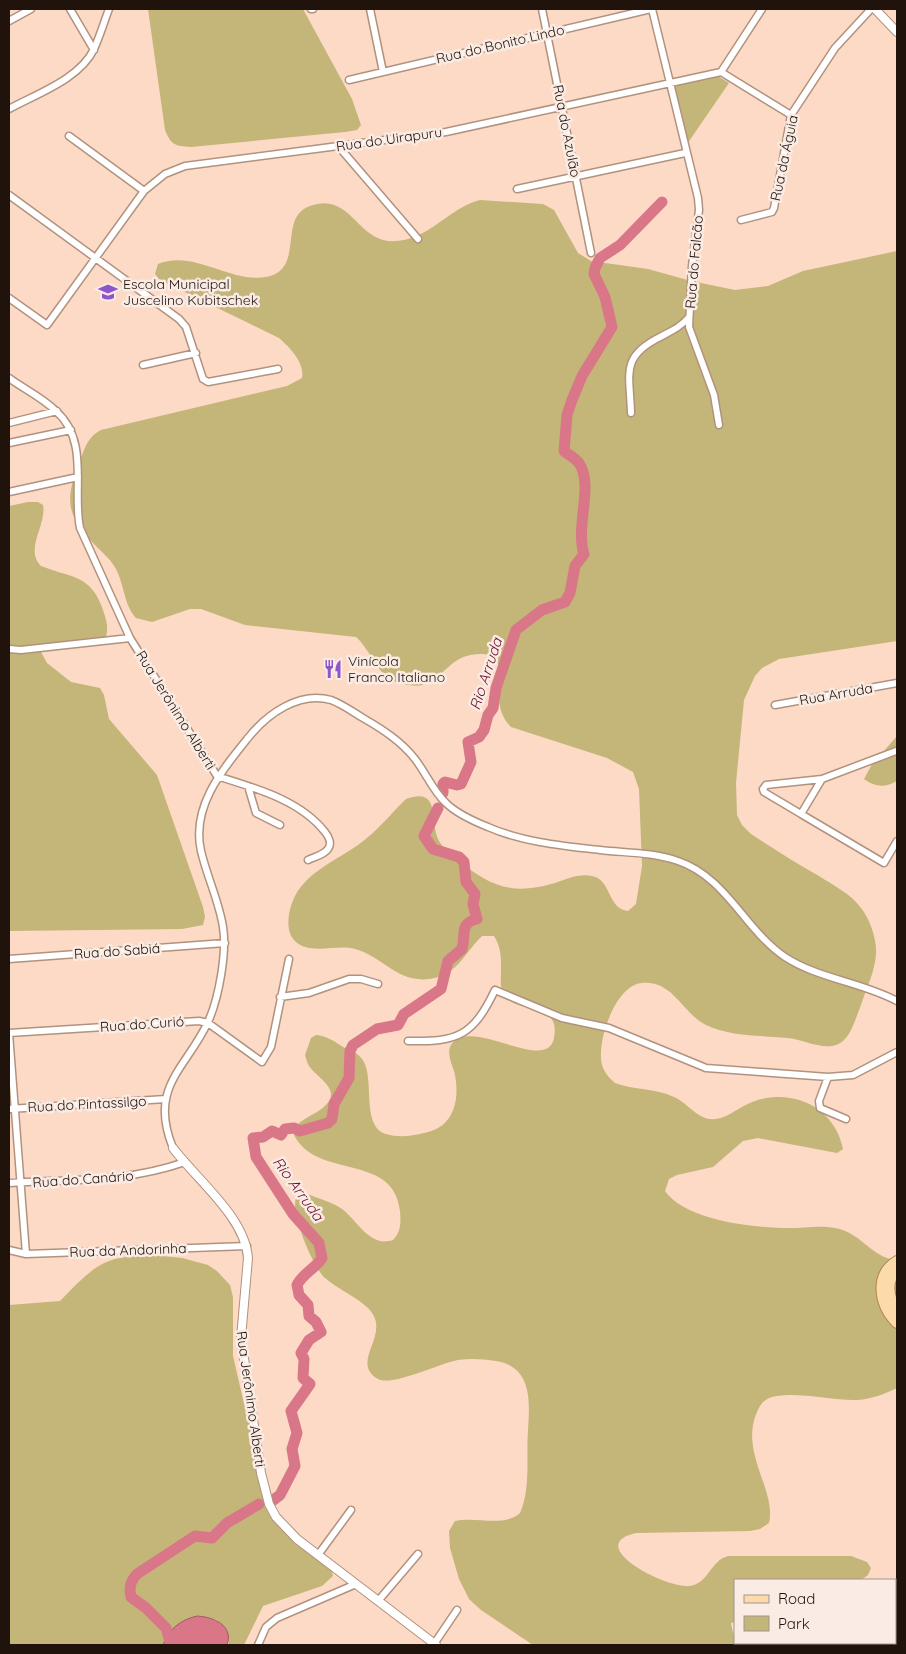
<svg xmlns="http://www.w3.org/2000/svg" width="906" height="1654" viewBox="0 0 906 1654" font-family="Quicksand,sans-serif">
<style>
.green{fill:#c4b578}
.water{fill:#d97789;stroke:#a15964}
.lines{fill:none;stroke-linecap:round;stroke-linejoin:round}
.river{stroke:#d97789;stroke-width:11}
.minor-casing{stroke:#b1927f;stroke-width:9}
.tertiary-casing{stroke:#b1927f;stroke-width:10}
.primary-casing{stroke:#af854e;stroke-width:12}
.minor{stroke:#fff;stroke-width:6}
.tertiary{stroke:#fff;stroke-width:8}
.primary{stroke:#fddaaa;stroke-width:10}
.labels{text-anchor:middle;stroke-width:5;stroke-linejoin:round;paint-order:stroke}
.street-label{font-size:14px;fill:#1f130c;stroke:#faece4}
.poi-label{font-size:14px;fill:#1f130c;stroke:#faece4;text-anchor:start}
.water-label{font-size:15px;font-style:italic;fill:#6c142e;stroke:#faece4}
</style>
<rect width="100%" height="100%" fill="#fddac6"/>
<path class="green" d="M148 9H303L352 99 361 125 357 130 345 132 191 147C175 146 171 145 165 130Z
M716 75 729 83 685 147 672 85Z
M480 200 543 204 554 210 578 253 591 261 648 269 691 281 735 290 768 286 803 271 897 251V641L779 659 762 668 755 676 744 700 736 783 737 815 742 825 751 834C774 849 796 863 819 876 833 885 851 894 861 908 870 919 877 940 876 954 875 972 866 989 861 1005 855 1019 850 1044 832 1046 817 1048 802 1039 787 1038 759 1035 732 1037 706 1025 682 1013 673 980 642 983 615 985 596 1043 602 1065 604 1072 610 1079 615 1083 634 1090 655 1088 674 1097 686 1102 697 1118 710 1119 726 1121 739 1106 755 1101 794 1088 835 1108 843 1149L837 1153 758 1138 743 1141 713 1167 677 1175 669 1179 665 1191C686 1221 755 1228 789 1228 804 1228 820 1225 835 1228 861 1232 871 1258 897 1260V1388C884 1394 872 1399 857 1400 833 1401 791 1390 769 1398 763 1401 760 1405 757 1412 739 1452 777 1491 769 1523L760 1529 750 1531 636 1533C582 1545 666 1589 690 1586 709 1583 710 1561 728 1556H851L867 1562 871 1568 868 1575 861 1580H735V1622L731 1623C732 1631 735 1635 735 1643H742L745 1645H533L481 1610 469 1599 459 1579 450 1548 449 1531 455 1521C476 1516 503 1528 520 1513 531 1488 526 1457 528 1430 530 1401 532 1367 496 1361 484 1359 470 1358 458 1360 440 1363 392 1387 378 1379 348 1361 394 1334 368 1308 355 1296 338 1289 325 1278 315 1271 283 1200 300 1194 306 1192 312 1196 318 1198 326 1201 335 1204 342 1209 358 1221 370 1248 393 1240 401 1232 401 1222 400 1211 394 1152 316 1180 294 1135V1128C302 1119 311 1116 320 1110 346 1091 319 1080 309 1066 307 1063 306 1058 305 1055L311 1038 316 1035C327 1036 334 1041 343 1047 350 1050 358 1053 362 1059 376 1077 360 1126 386 1134 399 1138 412 1136 424 1133 453 1128 460 1102 455 1075 453 1066 446 1054 451 1045 470 1015 547 1075 554 1038 561 1002 520 1014 505 997 495 985 508 957 494 936H482C466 951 458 973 435 978 398 986 385 957 355 949 338 944 310 955 296 942 285 933 288 914 292 903 304 869 344 859 368 837 382 826 393 811 406 799 441 786 430 821 438 839 442 847 449 854 456 859 490 886 511 896 555 883 566 879 580 873 592 876 612 880 607 909 628 911L636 904 642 866 639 789 633 772 607 758 511 727C487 702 509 675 495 659 492 656 486 654 481 654 449 654 446 678 422 685 414 687 403 684 396 682 376 674 371 650 356 637L245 625 201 609H190L152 622 136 618C124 605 124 584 116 569 111 560 103 553 96 546 67 517 64 501 79 464 84 450 87 437 101 430L287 386 302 378C305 362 289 347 279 338L160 280 155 274 158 264C193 249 230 283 266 277 306 270 277 217 310 206 349 192 356 237 388 241 427 244 447 208 480 200Z
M28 502H38L43 505C47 525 24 549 41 566 71 578 91 574 103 610 107 622 109 629 105 640L46 647 41 652 47 663 71 682 100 688 104 695 109 719 157 775 203 907 205 917 203 925 182 929 9 931V506Z
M897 736V781C885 788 875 787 864 779L871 766Z
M162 1256 182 1258 208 1265 217 1271 230 1285 233 1297V1356L267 1503 331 1569 333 1576 322 1586 263 1606 244 1645H227L229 1643 217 1620 197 1616 169 1633 163 1645H9V1305L60 1301C98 1262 106 1254 162 1256Z"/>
<path class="water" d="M197 1616C213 1617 234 1625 227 1645H163C169 1629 180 1620 197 1616Z"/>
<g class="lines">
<path class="river" d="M443 793V784L445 782 457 785 461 784 471 762 468 742 479 737 484 730 488 715 493 708 496 688 516 630 542 610 565 602 570 593 575 566 584 554C575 527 594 485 579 463 575 458 569 455 564 451L567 415 572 400 582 376 612 327 605 297 594 274 595 268 600 258 620 245 662 202
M272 1501 280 1495 295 1466 292 1449 297 1433 291 1411 310 1384 303 1378 304 1359 301 1353 309 1340 321 1332 316 1322 309 1316 308 1305 299 1295 297 1285C303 1273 315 1269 322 1258L319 1243 293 1214 256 1157 253 1138 263 1137 272 1131 281 1135 285 1129 294 1128 300 1131 328 1123 332 1119 334 1104 349 1078 350 1051 353 1045 377 1029 398 1025 404 1014 441 989 448 961 462 949C466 935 459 923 477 919L473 904 475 894 466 882 464 862 459 857 433 849 424 836 438 808
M171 1645 166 1628 146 1608 131 1597C129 1587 130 1582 137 1574L195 1536 212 1538 227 1523 259 1504"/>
<g class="minor-casing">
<path id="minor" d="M70 9 94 50
M311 9H313
M370 9 383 72
M542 9 591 253
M652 9 698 198 699 210 692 266 689 327 714 395 719 425
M9 21 31 9
M721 72 791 115
M721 72 762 9
M349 80 651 9
M9 109C36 94 80 79 94 49 100 36 104 22 109 9
M69 136 144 191
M339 147 418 239
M517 189 685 153
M9 195 179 319 186 327 203 379 208 382 278 369
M741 220 772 212 774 208 791 115 835 48 871 9
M9 298 47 325 144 191 165 174 185 166 446 132 721 72
M143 365 196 353
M9 378C24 389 43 398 56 411 90 441 72 490 80 528L130 638 217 776
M631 413C630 374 620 357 660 337 671 331 681 327 689 317
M9 423 57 411
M9 443 71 430
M9 492 78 477
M9 649 21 650 130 638
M775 705 897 683
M896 751 822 779 801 814 884 863 897 841
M217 776C255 788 300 800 325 832 329 837 332 844 328 849 324 855 314 857 308 860
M248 786 256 813 280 825
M801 814 764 792 763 789 766 785 822 779
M9 959 225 943
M280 997 309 993 349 979H361L378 984
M9 1033 199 1021 208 1023 262 1062 271 1047 289 959
M9 1033 26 1254
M408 1041C458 1042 473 1036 495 990L562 1018 609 1028 706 1068 828 1077 853 1075 897 1052
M828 1077 819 1101 820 1108 846 1119
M9 1109 166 1099
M173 1148C148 1087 186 1069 208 1022 219 998 227 952 223 927 219 901 207 877 201 851 191 807 222 770 248 738 267 714 299 691 331 700 342 704 353 712 363 718 382 729 401 741 415 759 426 773 433 791 446 803 457 814 473 821 488 827 522 842 564 846 600 850 627 853 652 852 678 861 726 877 745 930 785 957 819 979 862 982 897 1001
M9 1183C72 1179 124 1183 185 1162
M9 1250 26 1254 247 1246
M318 1555 351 1510
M378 1601 418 1554
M434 1644 457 1610
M258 1645 266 1627 277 1618 356 1584"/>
</g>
<g class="tertiary-casing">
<path id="tertiary" d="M875 9 897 32
M173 1148C197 1180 245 1217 248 1258L241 1338 261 1473 269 1504 276 1517 297 1539 436 1645"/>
</g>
<g class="primary-casing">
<path id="primary" d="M897 1261C873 1276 880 1306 897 1323
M897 1270C885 1281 889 1299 897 1311"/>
</g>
<use href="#minor" class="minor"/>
<use href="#tertiary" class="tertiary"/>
<use href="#primary" class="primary"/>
</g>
<defs>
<g id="school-bare" transform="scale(1.5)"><path d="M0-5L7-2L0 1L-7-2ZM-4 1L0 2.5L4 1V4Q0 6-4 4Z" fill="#8f55cc" stroke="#faece4" stroke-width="2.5" paint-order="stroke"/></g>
<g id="restaurant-bare" transform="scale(1.5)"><path d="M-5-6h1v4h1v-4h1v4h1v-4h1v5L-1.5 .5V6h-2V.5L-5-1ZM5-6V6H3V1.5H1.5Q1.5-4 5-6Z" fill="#8f55cc" stroke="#faece4" stroke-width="2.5" paint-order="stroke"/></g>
</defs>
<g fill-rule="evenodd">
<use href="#school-bare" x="108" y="292"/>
<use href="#restaurant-bare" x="333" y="669"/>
</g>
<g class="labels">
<g class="street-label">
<text transform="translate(500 44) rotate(-13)" y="5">Rua do Bonito Lindo</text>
<text transform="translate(567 131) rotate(79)" y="5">Rua do Azulão</text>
<text transform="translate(389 139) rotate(-8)" y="5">Rua do Uirapuru</text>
<text transform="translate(784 158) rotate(-78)" y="5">Rua da Águia</text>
<text transform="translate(694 262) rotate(-85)" y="5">Rua do Falcão</text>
<text transform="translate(836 694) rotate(-10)" y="5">Rua Arruda</text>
<text transform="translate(176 710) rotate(58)" y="5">Rua Jerônimo Alberti</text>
<text transform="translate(117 951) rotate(-4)" y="5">Rua do Sabiá</text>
<text transform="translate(142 1024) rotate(-4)" y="5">Rua do Curió</text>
<text transform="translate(87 1104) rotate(-3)" y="5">Rua do Pintassilgo</text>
<text transform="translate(83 1179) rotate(-4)" y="5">Rua do Canário</text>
<text transform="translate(128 1250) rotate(-2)" y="5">Rua da Andorinha</text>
<text transform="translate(251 1399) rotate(82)" y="5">Rua Jerônimo Alberti</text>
</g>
<g class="poi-label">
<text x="123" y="289">Escola Municipal<tspan x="123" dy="16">Juscelino Kubitschek</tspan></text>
<text x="348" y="666">Vinícola<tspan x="348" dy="16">Franco Italiano</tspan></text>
</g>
<g class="water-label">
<text transform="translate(486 674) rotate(-72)" y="5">Rio Arruda</text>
<text transform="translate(298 1189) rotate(54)" y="5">Rio Arruda</text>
</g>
</g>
<rect width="906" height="1654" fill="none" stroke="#1f130c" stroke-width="20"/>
<rect x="734" y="1579" width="162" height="65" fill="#faece4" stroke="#a2958e"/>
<rect x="744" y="1595" width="25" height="8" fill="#fddaaa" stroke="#a2958e"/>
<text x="778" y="1604" font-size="15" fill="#1f130c">Road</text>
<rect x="744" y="1616" width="25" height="15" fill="#c4b578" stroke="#a2958e"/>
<text x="778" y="1629" font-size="15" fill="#1f130c">Park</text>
</svg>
